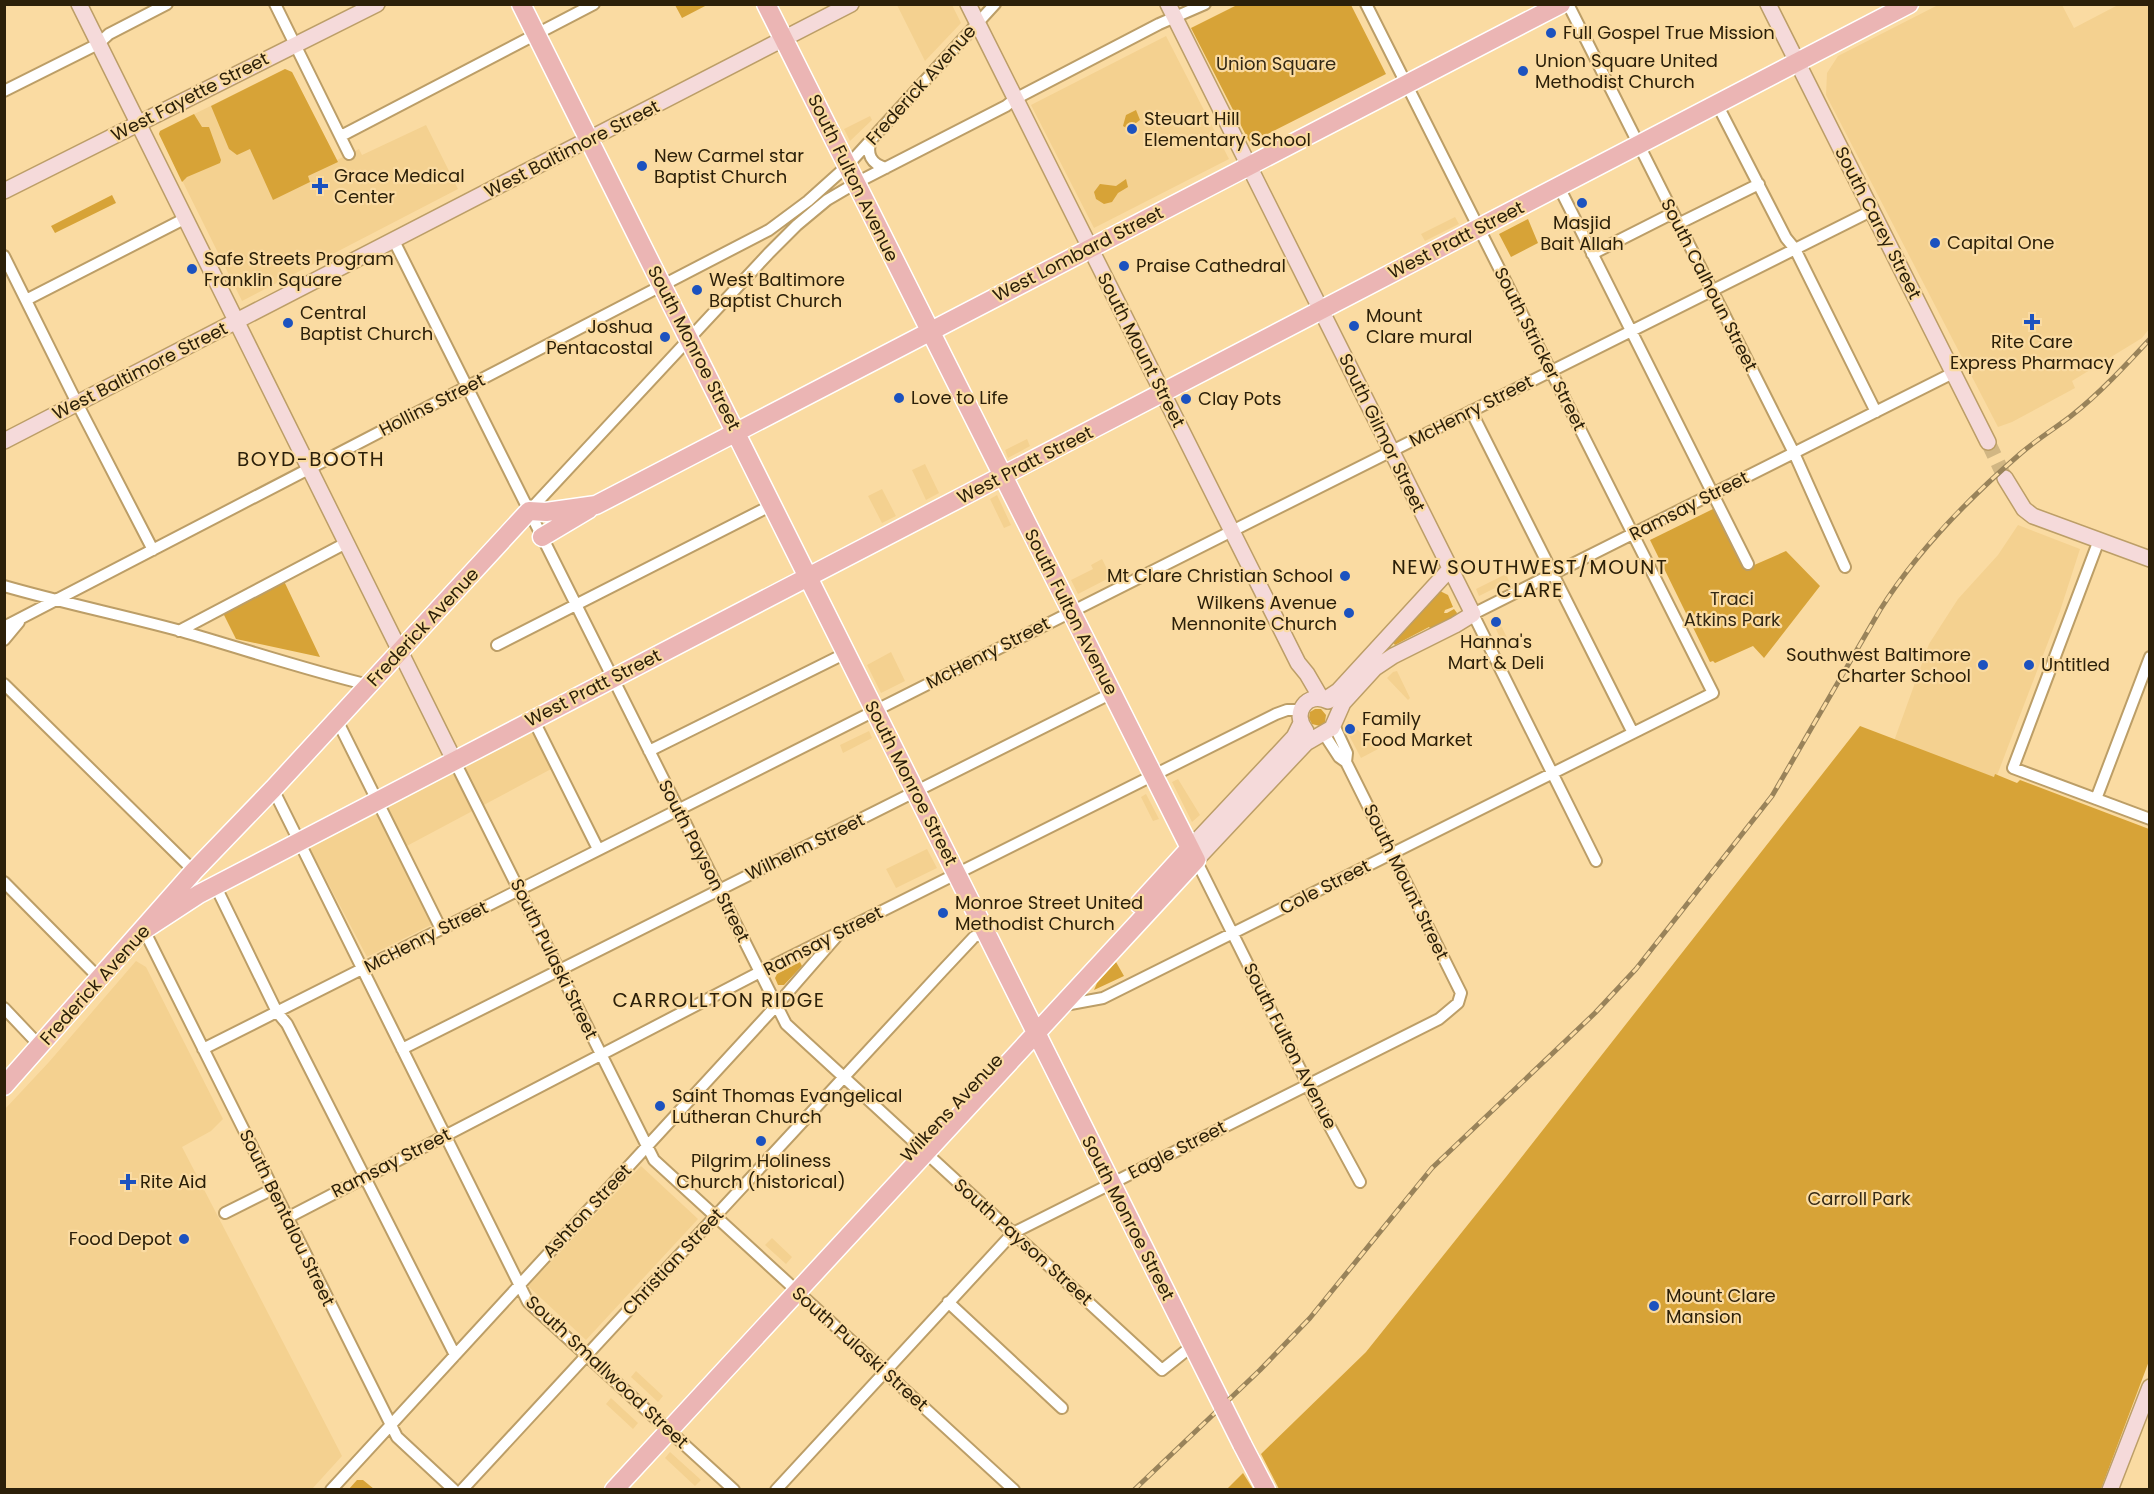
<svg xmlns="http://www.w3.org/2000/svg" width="2154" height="1494" viewBox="0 0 2154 1494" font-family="Poppins,sans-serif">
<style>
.built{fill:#f4d190}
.green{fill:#d7a337}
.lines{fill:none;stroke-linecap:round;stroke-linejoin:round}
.secondary-tunnel{stroke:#d1b683;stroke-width:15;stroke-dasharray:15 8;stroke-linecap:butt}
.street-casing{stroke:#bc9e67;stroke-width:14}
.secondary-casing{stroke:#bc9e67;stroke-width:18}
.primary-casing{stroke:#fff;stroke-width:21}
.street{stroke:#fff;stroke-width:10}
.secondary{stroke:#f5dada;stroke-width:15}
.primary{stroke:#ebb5b4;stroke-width:18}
.rail-casing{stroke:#99835a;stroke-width:5}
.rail{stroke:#fadba2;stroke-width:3;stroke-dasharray:9;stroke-linecap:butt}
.primary-bridge-casing{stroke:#fff;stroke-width:21;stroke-linecap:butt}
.primary-bridge{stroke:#ebb5b4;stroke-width:18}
.poi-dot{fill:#1c52bf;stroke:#fadba2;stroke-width:2}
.labels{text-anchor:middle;stroke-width:4.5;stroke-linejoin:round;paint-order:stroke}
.poi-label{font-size:18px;fill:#2c2009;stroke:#fadba2;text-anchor:start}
.park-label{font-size:18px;fill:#332814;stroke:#fadba2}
.street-label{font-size:18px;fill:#2c2009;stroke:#fadba2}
.neighbourhood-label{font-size:20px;letter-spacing:1.5px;fill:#2c2009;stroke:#fadba2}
</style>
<rect width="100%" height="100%" fill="#fadba2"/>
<path class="built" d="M1940 4 2062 5 2074 28 2118 5H2149V329L2142 338 2072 381 2075 388 2012 422 1998 427 1826 95 1827 73 1838 56Z
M897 5H952L961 23 925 61Z
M1166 36 1229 159 1094 228 1031 105Z
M285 69 292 72 337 160 359 149 362 155 426 125 458 189 242 301 159 134 160 131Z
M870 116 872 120 850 141 844 129Z
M1455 217 1459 224 1425 241 1421 234Z
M1027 439 1030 446 1008 458 1005 450Z
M925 464 939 493 926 500 912 470Z
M882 489 896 516 882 523 868 496Z
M997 495 1011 525 1004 528 990 499Z
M2018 525 2080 549 2060 611 1996 778 1894 741 1929 644 1958 599 1998 555Z
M1102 559 1111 577 1078 594 1071 580 1093 569 1091 565Z
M1506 574 1509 581 1479 596 1476 589Z
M1497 618 1512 647 1506 650 1492 621Z
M891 652 905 681 881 693 867 665Z
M1397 671 1410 698 1408 700 1387 678 1393 672Z
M1348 721 1378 749 1361 758 1344 726Z
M534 728 553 768 403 848 383 809Z
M869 731 872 738 843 753 840 745Z
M1178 779 1200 815 1192 822 1172 782Z
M1146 794 1159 819 1153 821 1141 797Z
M379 813 435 923 367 957 309 847Z
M927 849 937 868 896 888 886 869Z
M136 961 146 967 223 1119 211 1131 182 1147 342 1456 312 1489H5V1109L49 1062Z
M641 1166 698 1219 586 1340 528 1286Z
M772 1238 792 1257 786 1264 765 1245Z
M636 1371 663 1396 658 1402 631 1377Z
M611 1398 638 1423 633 1429 606 1404Z
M670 1452 701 1480 695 1486 665 1458Z"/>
<path class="green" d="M675 5H707L682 18Z
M1237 5H1351L1386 74 1250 143 1191 28Z
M285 69 292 72 338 162 308 176 310 182 273 200 250 149 237 155 229 149 211 106Z
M1136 110 1140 120 1128 129 1123 126 1126 115Z
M194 114 202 127H209L221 160 220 163 187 177 182 182 159 134 160 131Z
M1126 179 1128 187 1118 193 1112 202 1104 204 1096 199 1094 192 1100 184 1116 186Z
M112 195 116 203 55 233 51 226Z
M1528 219 1538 243 1511 257 1499 234Z
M1715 508 1745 569 1786 551 1820 586 1764 658 1753 646 1715 663 1713 661 1710 662 1650 540Z
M284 581 320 657 236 639 223 613Z
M1440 591 1448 595 1453 607 1445 610 1444 613H1447L1454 609 1457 613 1456 616 1432 630 1429 627 1395 645 1390 639Z
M1315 709H1321L1326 715 1325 722 1320 726 1312 724 1309 718 1310 712Z
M1860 726 1994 777 1995 774 2017 783 2020 780 2149 829V1361L2101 1489H1279L1261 1454 1366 1352 1506 1177Z
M800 962 802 966 784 985H778L775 978 777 974Z
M1116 962 1124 976 1094 990 1097 983Z
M1243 1473 1253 1489H1227Z
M357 1480H363L374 1489H349Z"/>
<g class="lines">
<path class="secondary-tunnel" d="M1988 442 2005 478"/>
<g class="street-casing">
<path id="street" d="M275 4 349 154
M1568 4 1794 453 1845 567
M4 91 98 44 109 34 167 4
M1717 104 1786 238 1795 249 1876 412
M341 136 594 4
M871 140C866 154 871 164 886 168
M1559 187 1748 564
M1678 224 1759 184
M394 241 786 1024 1162 1370 1192 1346
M1592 254 1673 213
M4 256 77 403 153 550
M26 300 184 219
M1471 411 1633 733
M529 511 769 253 797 225 827 200 856 183 1006 106 1015 99 1159 24 1205 4
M2099 540 2013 768 2150 819
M4 586C63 603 122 615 181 631 244 649 306 670 369 685
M4 627 769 230 808 201 847 166 995 4
M179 631 346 543
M4 640 19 622
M497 645 772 505
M4 684 194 871
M533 719 598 849
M337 720 441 929
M1334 725 1347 753 1346 762
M649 751 846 653
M454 760 654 1160 1014 1490
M273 789 528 1302 734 1490
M2096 799 2150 657
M1196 860 1316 1101 1360 1182
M1596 861 1473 614 1953 373
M4 882 100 979
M215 885 277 1012 287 1024 455 1355
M144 930 397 1437 454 1490
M1065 1005 1103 998 1713 693 1366 4
M4 1008 40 1046
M203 1049 1242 526 1871 211
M402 1049 1112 693
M225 1213 273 1189
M287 1218 760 972 1276 714 1287 710H1301
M948 1302 1062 1408
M331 1490 776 1006 837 936
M462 1490 943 970 974 937 985 933
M776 1490 1013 1233 1439 1019 1458 1003 1461 993 1346 762 1339 757 1324 734"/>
</g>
<g class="secondary-casing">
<path id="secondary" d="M79 4 454 760
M968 4 1298 663 1307 674 1321 698
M1168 4 1473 614 1455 625 1393 656 1375 668 1343 703 1332 728 1306 743 1196 860
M1768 4 1988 442
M4 191 377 4
M4 441 851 4
M2005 478 2024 509 2033 516 2150 559
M1326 699 1338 691 1450 569
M1306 731C1291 713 1307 691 1328 701
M1190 848 1294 737 1301 723
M2110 1490 2150 1387"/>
</g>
<g class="primary-casing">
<path id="primary" d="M521 4 1223 1406
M542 537 589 509
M1139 904 1190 848
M144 930 199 894 1909 4
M4 1086 194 871 273 789 529 511 546 512 596 505 1561 4
M1242 1444 1266 1490
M614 1490 1196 860 766 4"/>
</g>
<use href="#street" class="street"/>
<use href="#secondary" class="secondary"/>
<use href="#primary" class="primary"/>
<g class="rail-casing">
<path id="rail" d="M1134 1490 1260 1370 1310 1318 1432 1168 1595 1013 1636 969 1772 796 1880 610C1917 551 1966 501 2020 454 2036 440 2054 429 2071 416 2099 394 2125 366 2150 339"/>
</g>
<use href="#rail" class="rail"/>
<g class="primary-bridge-casing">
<path id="primary-bridge" d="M1223 1406 1242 1444"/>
</g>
<use href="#primary-bridge" class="primary-bridge"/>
</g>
<g class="poi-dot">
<circle cx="1551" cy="33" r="6"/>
<circle cx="1523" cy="71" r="6"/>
<circle cx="1132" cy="129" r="6"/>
<circle cx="642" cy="166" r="6"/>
<path d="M317 177h6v6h6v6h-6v6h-6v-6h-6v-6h6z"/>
<circle cx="1582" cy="203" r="6"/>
<circle cx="1935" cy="243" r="6"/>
<circle cx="1124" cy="266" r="6"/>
<circle cx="192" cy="269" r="6"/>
<circle cx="697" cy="290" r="6"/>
<path d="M2029 313h6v6h6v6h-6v6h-6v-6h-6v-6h6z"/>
<circle cx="288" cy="323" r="6"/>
<circle cx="1354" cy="326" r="6"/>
<circle cx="665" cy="337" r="6"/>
<circle cx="899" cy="398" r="6"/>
<circle cx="1186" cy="399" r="6"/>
<circle cx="1345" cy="576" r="6"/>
<circle cx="1349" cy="613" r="6"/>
<circle cx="1496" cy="622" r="6"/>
<circle cx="1983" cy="665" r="6"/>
<circle cx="2029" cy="665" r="6"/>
<circle cx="1350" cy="729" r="6"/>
<circle cx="943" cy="913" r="6"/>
<circle cx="660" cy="1106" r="6"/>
<circle cx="761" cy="1141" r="6"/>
<path d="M125 1173h6v6h6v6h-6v6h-6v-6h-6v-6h6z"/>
<circle cx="184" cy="1239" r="6"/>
<circle cx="1654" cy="1306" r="6"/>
</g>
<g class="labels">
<g class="poi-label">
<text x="1563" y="39">Full Gospel True Mission</text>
<text x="1535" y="67">Union Square United<tspan x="1535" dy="21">Methodist Church</tspan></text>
<text x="1144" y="125">Steuart Hill<tspan x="1144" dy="21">Elementary School</tspan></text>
<text x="654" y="162">New Carmel star<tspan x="654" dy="21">Baptist Church</tspan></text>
<text x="334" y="182">Grace Medical<tspan x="334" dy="21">Center</tspan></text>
<text x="1582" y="229" text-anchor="middle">Masjid<tspan x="1582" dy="21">Bait Allah</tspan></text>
<text x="1947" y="249">Capital One</text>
<text x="204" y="265">Safe Streets Program<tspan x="204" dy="21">Franklin Square</tspan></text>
<text x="1136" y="272">Praise Cathedral</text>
<text x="709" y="286">West Baltimore<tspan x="709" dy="21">Baptist Church</tspan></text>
<text x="300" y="319">Central<tspan x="300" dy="21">Baptist Church</tspan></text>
<text x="1366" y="322">Mount<tspan x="1366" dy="21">Clare mural</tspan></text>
<text x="653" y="333" text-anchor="end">Joshua<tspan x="653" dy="21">Pentacostal</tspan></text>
<text x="2032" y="348" text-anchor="middle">Rite Care<tspan x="2032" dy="21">Express Pharmacy</tspan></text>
<text x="911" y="404">Love to Life</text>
<text x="1198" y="405">Clay Pots</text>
<text x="1333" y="582" text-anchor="end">Mt Clare Christian School</text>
<text x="1337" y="609" text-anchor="end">Wilkens Avenue<tspan x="1337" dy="21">Mennonite Church</tspan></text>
<text x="1496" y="648" text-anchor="middle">Hanna's<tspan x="1496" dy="21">Mart &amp; Deli</tspan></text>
<text x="1971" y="661" text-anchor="end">Southwest Baltimore<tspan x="1971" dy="21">Charter School</tspan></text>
<text x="2041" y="671">Untitled</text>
<text x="1362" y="725">Family<tspan x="1362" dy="21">Food Market</tspan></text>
<text x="955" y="909">Monroe Street United<tspan x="955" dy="21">Methodist Church</tspan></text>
<text x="672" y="1102">Saint Thomas Evangelical<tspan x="672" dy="21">Lutheran Church</tspan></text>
<text x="761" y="1167" text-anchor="middle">Pilgrim Holiness<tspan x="761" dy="21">Church (historical)</tspan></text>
<text x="140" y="1188">Rite Aid</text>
<text x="172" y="1245" text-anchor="end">Food Depot</text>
<text x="1666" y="1302">Mount Clare<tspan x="1666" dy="21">Mansion</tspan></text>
</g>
<g class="park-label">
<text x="1276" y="70">Union Square</text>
<text x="1732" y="605">Traci<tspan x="1732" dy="21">Atkins Park</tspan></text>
<text x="1859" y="1205">Carroll Park</text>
</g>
<g class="street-label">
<text transform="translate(921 85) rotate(-48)" y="6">Frederick Avenue</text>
<text transform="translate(190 97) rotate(-27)" y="6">West Fayette Street</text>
<text transform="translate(572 149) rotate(-27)" y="6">West Baltimore Street</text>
<text transform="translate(853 178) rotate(64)" y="6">South Fulton Avenue</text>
<text transform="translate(1878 223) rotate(63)" y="6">South Carey Street</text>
<text transform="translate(1456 240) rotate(-27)" y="6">West Pratt Street</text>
<text transform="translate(1078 254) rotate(-27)" y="6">West Lombard Street</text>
<text transform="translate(1709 285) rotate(63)" y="6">South Calhoun Street</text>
<text transform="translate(694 348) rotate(63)" y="6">South Monroe Street</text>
<text transform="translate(1540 349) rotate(63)" y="6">South Stricker Street</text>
<text transform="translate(1141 350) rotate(63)" y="6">South Mount Street</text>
<text transform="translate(140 371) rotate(-27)" y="6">West Baltimore Street</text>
<text transform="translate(432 405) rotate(-27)" y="6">Hollins Street</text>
<text transform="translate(1471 411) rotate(-27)" y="6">McHenry Street</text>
<text transform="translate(1382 433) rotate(64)" y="6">South Gilmor Street</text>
<text transform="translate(1025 465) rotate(-27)" y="6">West Pratt Street</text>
<text transform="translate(1689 506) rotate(-27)" y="6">Ramsay Street</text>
<text transform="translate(1071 612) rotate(63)" y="6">South Fulton Avenue</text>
<text transform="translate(423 627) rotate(-47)" y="6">Frederick Avenue</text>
<text transform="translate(988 653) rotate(-27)" y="6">McHenry Street</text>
<text transform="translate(593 688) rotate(-27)" y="6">West Pratt Street</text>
<text transform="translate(911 783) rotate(63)" y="6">South Monroe Street</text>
<text transform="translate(805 847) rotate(-26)" y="6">Wilhelm Street</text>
<text transform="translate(704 861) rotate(63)" y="6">South Payson Street</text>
<text transform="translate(1406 882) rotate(64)" y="6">South Mount Street</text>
<text transform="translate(1325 887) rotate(-27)" y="6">Cole Street</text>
<text transform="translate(426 937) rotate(-27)" y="6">McHenry Street</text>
<text transform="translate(823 941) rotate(-27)" y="6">Ramsay Street</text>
<text transform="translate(554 959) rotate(64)" y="6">South Pulaski Street</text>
<text transform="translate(95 985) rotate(-48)" y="6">Frederick Avenue</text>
<text transform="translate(1290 1046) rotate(63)" y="6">South Fulton Avenue</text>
<text transform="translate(952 1108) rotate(-47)" y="6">Wilkens Avenue</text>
<text transform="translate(1177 1150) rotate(-27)" y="6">Eagle Street</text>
<text transform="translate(391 1163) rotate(-27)" y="6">Ramsay Street</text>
<text transform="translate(587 1211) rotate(-47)" y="6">Ashton Street</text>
<text transform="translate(287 1218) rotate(64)" y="6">South Bentalou Street</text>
<text transform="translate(1128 1218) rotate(63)" y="6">South Monroe Street</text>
<text transform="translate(1023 1242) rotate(42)" y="6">South Payson Street</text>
<text transform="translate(673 1262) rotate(-47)" y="6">Christian Street</text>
<text transform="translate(860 1349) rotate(42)" y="6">South Pulaski Street</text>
<text transform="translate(607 1372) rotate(43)" y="6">South Smallwood Street</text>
</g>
<g class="neighbourhood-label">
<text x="311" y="466">BOYD-BOOTH</text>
<text x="1530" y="574">NEW SOUTHWEST/MOUNT<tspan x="1530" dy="23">CLARE</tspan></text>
<text x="719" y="1007">CARROLLTON RIDGE</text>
</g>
</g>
<rect width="2154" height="1494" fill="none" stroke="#2c2009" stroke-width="12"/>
</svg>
